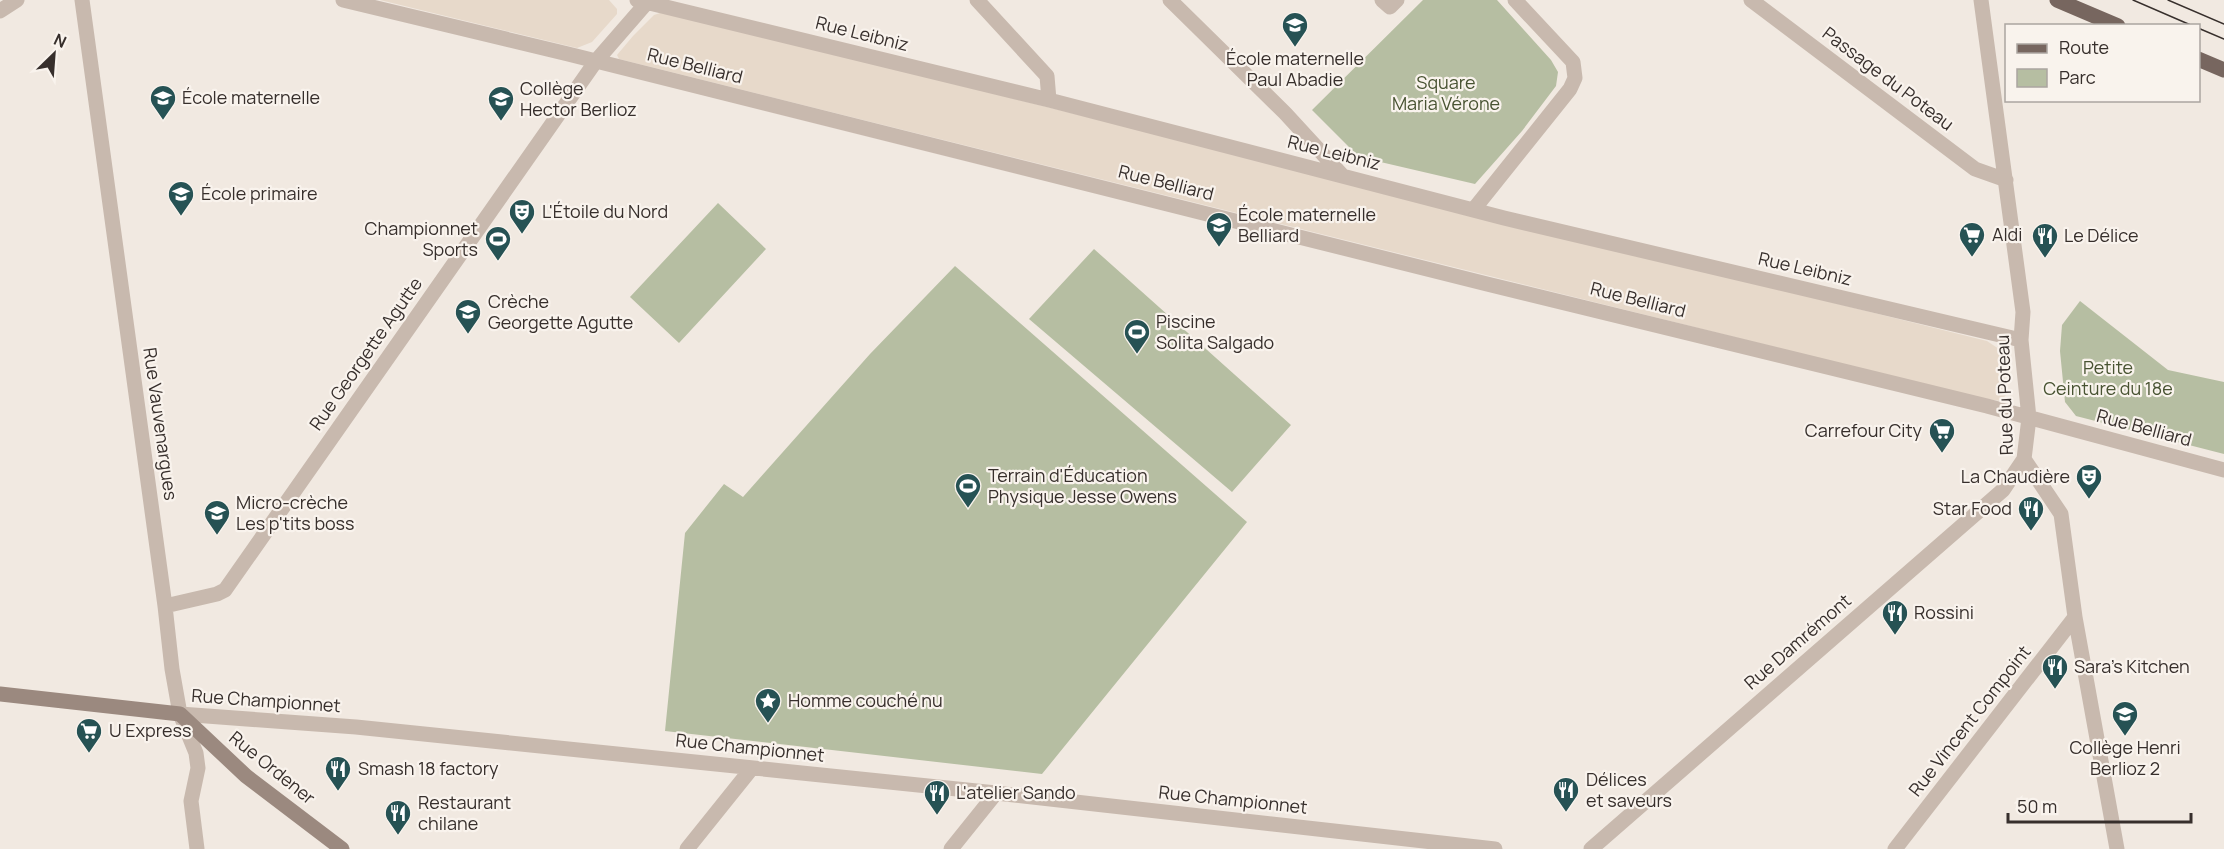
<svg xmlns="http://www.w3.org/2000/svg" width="2224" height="849" viewBox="0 0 2224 849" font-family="Manrope,sans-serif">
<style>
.green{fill:#b6bea2}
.plaza{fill:#e7d9ca}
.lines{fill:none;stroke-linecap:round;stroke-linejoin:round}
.minor{stroke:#c8b9ae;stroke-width:15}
.secondary{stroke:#9b897f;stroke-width:15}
.primary{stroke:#77665f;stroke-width:15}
.tram{stroke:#372f2c;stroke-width:1.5}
.labels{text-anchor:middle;stroke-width:4.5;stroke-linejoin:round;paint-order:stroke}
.street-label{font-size:18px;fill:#372f2c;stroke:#f9f3ed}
.poi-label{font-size:18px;fill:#372f2c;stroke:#f9f3ed;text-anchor:start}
.park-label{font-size:18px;fill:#485332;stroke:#f9f3ed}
</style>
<rect width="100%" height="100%" fill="#f1e9e1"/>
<path class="green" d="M1423 0H1497L1551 60 1558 72 1556 86 1522 131 1475 184 1359 157 1312 110Z
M718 203 766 249 679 343 630 297Z
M1094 249 1291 425 1232 492 1029 319Z
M955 266 1247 522 1042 774 665 731 685 533 724 484 743 497 870 354Z
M2080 301 2168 370 2224 382V454L2076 416 2065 402 2060 351 2062 325Z"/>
<path class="plaza" d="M380 0H609L617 9V14L592 42 577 48Z
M660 13 678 15 1987 341 1999 349 2002 355 2006 395 2001 401 1979 398 619 59 617 55 633 36 654 15Z"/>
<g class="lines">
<path class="minor" d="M82 0 165 606 172 669 180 714 196 753 198 768 191 801 197 849
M343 0 568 54 1487 284 1987 406 2224 470
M637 0 1049 100 1504 218 2021 340
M977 0 1047 76 1049 100
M1170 0 1285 113 1342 175
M1382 0 1390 7 1397 0
M1751 0 1975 169 2006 180
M1981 0 2023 312 2021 340 2029 418 2024 459 2061 514 2075 617 2117 849
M0 11 17 0
M1474 209 1570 89 1575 78 1573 62 1515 0
M165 606 217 594 225 590 596 61 649 0
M180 714 356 727 996 793 1495 849
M687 849 752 768
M951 849 996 793
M1591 849 2003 490 2024 459
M1895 849 2075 617"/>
<path class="secondary" d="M0 694 180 714 246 776 342 849"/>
<path class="primary" d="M2057 0 2118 26
M2198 59 2224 70"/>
<path class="tram" d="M2133 0 2193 26
M2168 0 2224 24
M2198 28 2224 39"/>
</g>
<defs>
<g id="school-pin" transform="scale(1.35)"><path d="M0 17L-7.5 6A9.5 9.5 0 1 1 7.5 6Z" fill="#265254" stroke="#f9f3ed"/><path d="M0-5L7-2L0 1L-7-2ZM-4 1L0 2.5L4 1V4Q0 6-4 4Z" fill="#fff"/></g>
<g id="theatre-pin" transform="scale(1.35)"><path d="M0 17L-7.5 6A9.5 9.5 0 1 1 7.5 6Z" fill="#265254" stroke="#f9f3ed"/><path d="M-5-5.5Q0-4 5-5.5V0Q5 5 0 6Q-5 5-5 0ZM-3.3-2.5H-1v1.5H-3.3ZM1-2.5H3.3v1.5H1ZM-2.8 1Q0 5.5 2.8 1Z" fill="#fff"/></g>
<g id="supermarket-pin" transform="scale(1.35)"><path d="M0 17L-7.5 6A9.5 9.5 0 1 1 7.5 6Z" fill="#265254" stroke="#f9f3ed"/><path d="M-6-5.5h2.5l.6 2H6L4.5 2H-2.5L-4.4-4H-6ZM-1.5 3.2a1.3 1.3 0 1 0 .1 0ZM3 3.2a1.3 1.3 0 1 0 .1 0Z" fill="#fff"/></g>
<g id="restaurant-pin" transform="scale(1.35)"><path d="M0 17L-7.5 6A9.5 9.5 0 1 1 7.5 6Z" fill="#265254" stroke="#f9f3ed"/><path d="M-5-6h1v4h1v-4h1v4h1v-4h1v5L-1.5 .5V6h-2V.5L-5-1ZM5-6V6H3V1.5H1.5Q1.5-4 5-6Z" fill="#fff"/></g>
<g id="stadium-pin" transform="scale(1.35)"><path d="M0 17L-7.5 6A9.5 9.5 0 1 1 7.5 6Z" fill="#265254" stroke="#f9f3ed"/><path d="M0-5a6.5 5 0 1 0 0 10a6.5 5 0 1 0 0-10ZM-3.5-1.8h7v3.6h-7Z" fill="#fff"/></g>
<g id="sight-pin" transform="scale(1.35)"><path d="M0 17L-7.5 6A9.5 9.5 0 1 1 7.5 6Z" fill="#265254" stroke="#f9f3ed"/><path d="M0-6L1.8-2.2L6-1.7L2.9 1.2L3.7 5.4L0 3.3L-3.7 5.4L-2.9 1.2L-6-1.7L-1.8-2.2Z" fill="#fff"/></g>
</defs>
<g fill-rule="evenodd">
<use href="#school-pin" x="1295" y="25"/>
<use href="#school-pin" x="163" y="98"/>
<use href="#school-pin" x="501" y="99"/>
<use href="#school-pin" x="181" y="194"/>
<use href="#theatre-pin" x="522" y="212"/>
<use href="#school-pin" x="1219" y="225"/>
<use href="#supermarket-pin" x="1972" y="235"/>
<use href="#restaurant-pin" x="2045" y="236"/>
<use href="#stadium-pin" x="498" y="239"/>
<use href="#school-pin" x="468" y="312"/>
<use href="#stadium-pin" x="1137" y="332"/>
<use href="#supermarket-pin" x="1942" y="431"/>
<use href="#theatre-pin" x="2089" y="477"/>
<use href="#stadium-pin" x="968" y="486"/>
<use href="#restaurant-pin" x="2031" y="509"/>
<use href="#school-pin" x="217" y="513"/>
<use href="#restaurant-pin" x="1895" y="613"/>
<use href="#restaurant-pin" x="2055" y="667"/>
<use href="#sight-pin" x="768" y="701"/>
<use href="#school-pin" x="2125" y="714"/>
<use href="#supermarket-pin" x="89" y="731"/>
<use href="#restaurant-pin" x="338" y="769"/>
<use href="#restaurant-pin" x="1566" y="790"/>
<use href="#restaurant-pin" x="937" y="793"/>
<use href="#restaurant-pin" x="398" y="813"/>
</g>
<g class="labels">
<g class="street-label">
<text transform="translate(862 34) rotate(14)" y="6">Rue Leibniz</text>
<text transform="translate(695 66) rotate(14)" y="6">Rue Belliard</text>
<text transform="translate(1888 79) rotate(37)" y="6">Passage du Poteau</text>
<text transform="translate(1334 153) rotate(14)" y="6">Rue Leibniz</text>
<text transform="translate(1166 183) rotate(14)" y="6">Rue Belliard</text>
<text transform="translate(1805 269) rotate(13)" y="6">Rue Leibniz</text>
<text transform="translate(1638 300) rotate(14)" y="6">Rue Belliard</text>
<text transform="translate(366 354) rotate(-55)" y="6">Rue Georgette Agutte</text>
<text transform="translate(2005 395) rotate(-92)" y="6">Rue du Poteau</text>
<text transform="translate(160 424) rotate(82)" y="6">Rue Vauvenargues</text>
<text transform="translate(2144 428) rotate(15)" y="6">Rue Belliard</text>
<text transform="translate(1798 642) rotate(-41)" y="6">Rue Damrémont</text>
<text transform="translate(266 701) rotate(4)" y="6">Rue Championnet</text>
<text transform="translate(1970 721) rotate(-52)" y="6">Rue Vincent Compoint</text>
<text transform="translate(750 748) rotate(6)" y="6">Rue Championnet</text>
<text transform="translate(272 768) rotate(39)" y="6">Rue Ordener</text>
<text transform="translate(1233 800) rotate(6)" y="6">Rue Championnet</text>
</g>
<g class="poi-label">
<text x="1295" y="65" text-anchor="middle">École maternelle<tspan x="1295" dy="21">Paul Abadie</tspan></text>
<text x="520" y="95">Collège<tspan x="520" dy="21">Hector Berlioz</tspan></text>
<text x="182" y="104">École maternelle</text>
<text x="201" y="200">École primaire</text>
<text x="542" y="218">L'Étoile du Nord</text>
<text x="1238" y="221">École maternelle<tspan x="1238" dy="21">Belliard</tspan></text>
<text x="478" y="235" text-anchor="end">Championnet<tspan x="478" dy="21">Sports</tspan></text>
<text x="1992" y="241">Aldi</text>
<text x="2064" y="242">Le Délice</text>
<text x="488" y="308">Crèche<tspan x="488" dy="21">Georgette Agutte</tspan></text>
<text x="1156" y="328">Piscine<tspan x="1156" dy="21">Solita Salgado</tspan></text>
<text x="1922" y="437" text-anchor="end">Carrefour City</text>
<text x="988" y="482">Terrain d'Éducation<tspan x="988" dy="21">Physique Jesse Owens</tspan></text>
<text x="2070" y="483" text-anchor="end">La Chaudière</text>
<text x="236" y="509">Micro-crèche<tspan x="236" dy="21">Les p'tits boss</tspan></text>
<text x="2012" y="515" text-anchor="end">Star Food</text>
<text x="1914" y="619">Rossini</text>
<text x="2074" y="673">Sara's Kitchen</text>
<text x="788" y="707">Homme couché nu</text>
<text x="109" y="737">U Express</text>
<text x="2125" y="754" text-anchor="middle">Collège Henri<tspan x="2125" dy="21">Berlioz 2</tspan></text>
<text x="358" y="775">Smash 18 factory</text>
<text x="1586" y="786">Délices<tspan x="1586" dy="21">et saveurs</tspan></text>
<text x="956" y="799">L'atelier Sando</text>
<text x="418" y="809">Restaurant<tspan x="418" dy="21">chilane</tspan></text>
</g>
<g class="park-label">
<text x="1446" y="89">Square<tspan x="1446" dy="21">Maria Vérone</tspan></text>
<text x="2108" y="374">Petite<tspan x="2108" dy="21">Ceinture du 18e</tspan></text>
</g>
</g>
<rect x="2005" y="24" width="195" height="78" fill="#f9f3ed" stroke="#aba5a0" stroke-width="1.5"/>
<rect x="2017" y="44" width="30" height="9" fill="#77665f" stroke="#aba5a0" stroke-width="1.5"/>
<text x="2059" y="54" font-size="18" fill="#372f2c">Route</text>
<rect x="2017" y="69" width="30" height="18" fill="#b6bea2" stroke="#aba5a0" stroke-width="1.5"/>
<text x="2059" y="84" font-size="18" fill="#372f2c">Parc</text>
<g transform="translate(54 54) rotate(25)" stroke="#f9f3ed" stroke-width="4.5" paint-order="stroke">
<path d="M0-4.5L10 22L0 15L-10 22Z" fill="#372f2c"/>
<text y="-9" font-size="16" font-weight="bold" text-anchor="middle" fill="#372f2c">N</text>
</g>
<path d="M2008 813v9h183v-9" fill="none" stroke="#372f2c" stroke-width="3"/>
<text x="2017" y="813" font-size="18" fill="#372f2c" stroke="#f9f3ed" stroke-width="4.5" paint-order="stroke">50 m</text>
</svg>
